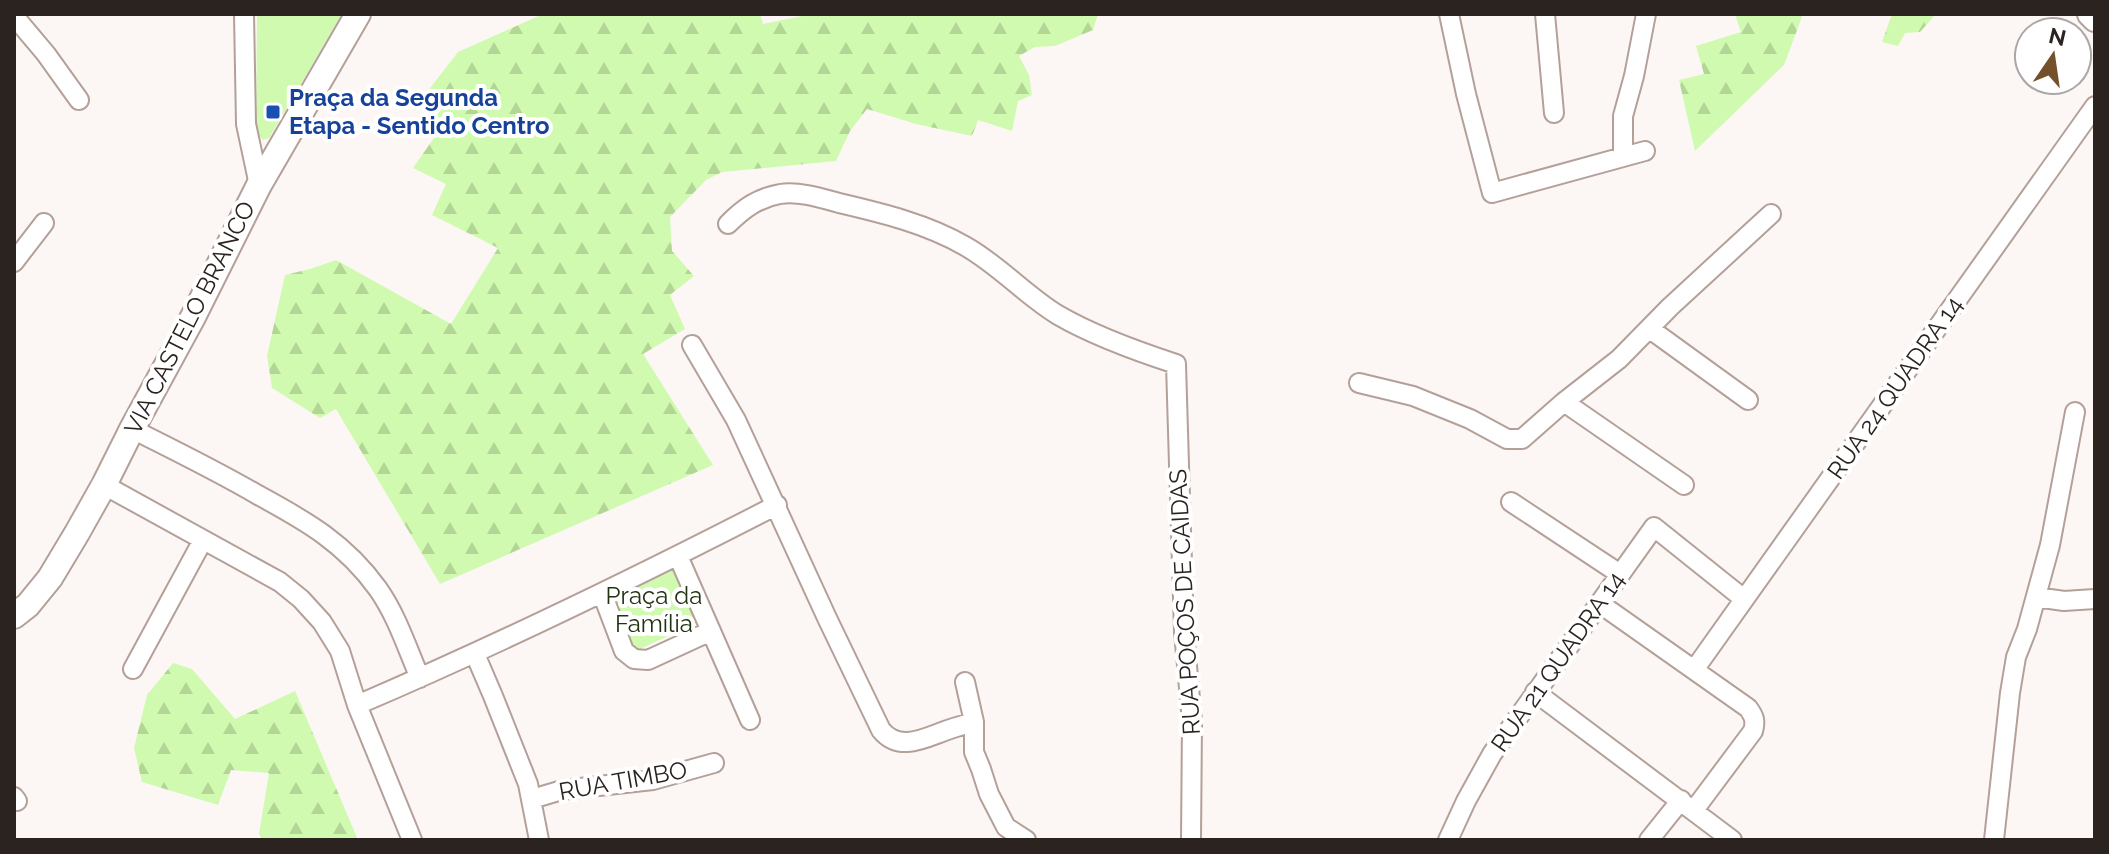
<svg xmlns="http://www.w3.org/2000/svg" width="2109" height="854" viewBox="0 0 2109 854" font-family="Raleway,sans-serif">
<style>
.forest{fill:url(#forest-firs)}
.park{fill:#d0faaf}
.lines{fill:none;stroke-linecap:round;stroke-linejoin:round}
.minor-casing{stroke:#b4a098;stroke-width:22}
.major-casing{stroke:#b4a098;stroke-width:28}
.minor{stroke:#fff;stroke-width:18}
.major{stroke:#fff;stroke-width:24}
.transit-dot{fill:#1a4fb4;stroke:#fff;stroke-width:3}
.labels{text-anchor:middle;stroke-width:8;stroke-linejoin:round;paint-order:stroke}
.transit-label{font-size:24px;font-weight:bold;fill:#164399;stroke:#fff;text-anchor:start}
.street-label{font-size:24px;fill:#2b2320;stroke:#fff}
.park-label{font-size:24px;fill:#213211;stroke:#fff}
</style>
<defs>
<pattern id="forest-firs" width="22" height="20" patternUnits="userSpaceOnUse" patternTransform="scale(2)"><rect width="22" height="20" fill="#d0faaf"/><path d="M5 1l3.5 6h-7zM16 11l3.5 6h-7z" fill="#b3d696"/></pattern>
</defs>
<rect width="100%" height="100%" fill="#fcf7f5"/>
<path class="forest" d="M543 14H760L763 24 812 14H1098L1093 30 1055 46 1035 47 1019 56 1029 75 1032 95 1018 101 1012 131 978 120 972 136 916 124 867 109 850 131 836 161 722 172 706 180 670 217 672 251 694 276 670 295 685 329 643 354 713 465 440 584 336 409 320 418 272 388 267 356 285 275 310 269 336 260 451 324 498 248 432 215 446 184 413 168 436 135 427 92 458 52Z
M1735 14H1803L1784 65 1695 151 1679 80 1704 74 1696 46 1741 32Z
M1892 14H1936L1920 32 1905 33 1898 46 1882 42Z
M173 663 192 669 235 719 295 691 358 840H262L259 834 269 773 231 770 218 805 142 782 134 748 147 695Z"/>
<path class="park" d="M257 14H342L269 138 263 140 256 132Z
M672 569 697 622 636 651 610 598Z"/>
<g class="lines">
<g class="minor-casing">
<path id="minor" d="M244 14 246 124 259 185
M1449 14 1466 94 1492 193 1645 151
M1545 14 1554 113
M14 16 46 54 79 100
M1623 157V116L1634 76 1646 14
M728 224C744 208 758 198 780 194 799 191 821 198 839 203 882 213 927 224 965 246 999 265 1025 295 1058 315 1094 336 1136 351 1176 364L1184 632 1192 722 1191 840
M14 262 44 223
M1650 329 1748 400
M692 345 736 420 827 618 881 730C898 751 921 740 942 732 952 728 963 725 974 722
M1359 383 1413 396 1470 419 1507 439H1522L1564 402 1619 359 1670 307 1771 214
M1564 402 1684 485
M132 429C174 450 217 471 258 495 306 521 345 543 378 589 397 616 407 648 420 678
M104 485 280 582 301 599 322 622 340 651 357 705 412 840
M1511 502 1620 574
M678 556 750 720
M602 593 624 651 634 659 648 660 711 631
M2036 597 2064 601 2095 599
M1599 603 1748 708C1754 716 1756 721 1753 731L1694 810
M475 654 493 696 528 784 539 840
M133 669 203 540
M1694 670 2095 106
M965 682 974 722V752L981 769 989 794 1006 827 1026 840
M1535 692 1732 840
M357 705C500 644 639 576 777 505
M14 797 17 801
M532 799 562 790 653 780 714 763
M1448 840 1466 801 1492 754 1654 527 1744 599
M1649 840 1681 800
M1994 840 2010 693 2016 657 2027 629 2050 545 2075 412"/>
</g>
<g class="major-casing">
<path id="major" d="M2090 14 2095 19
M14 616 28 605 50 578 77 533 104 485 132 429 193 317 259 185 358 14"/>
</g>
<use href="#minor" class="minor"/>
<use href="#major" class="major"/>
</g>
<rect class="transit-dot" x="265" y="104" width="16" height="16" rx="4"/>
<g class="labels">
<g class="transit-label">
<text x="289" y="106">Praça da Segunda<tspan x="289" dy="28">Etapa - Sentido Centro</tspan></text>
</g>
<g class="street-label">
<text transform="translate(190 318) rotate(-63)" y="8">VIA CASTELO BRANCO</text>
<text transform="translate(1895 388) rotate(-55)" y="8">RUA 24 QUADRA 14</text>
<text transform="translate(1185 602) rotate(-93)" y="8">RUA POÇOS DE CAIDAS</text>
<text transform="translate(1558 662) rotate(-55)" y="8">RUA 21 QUADRA 14</text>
<text transform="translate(623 781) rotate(-10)" y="8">RUA TIMBO</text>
</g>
<g class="park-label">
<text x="654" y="604">Praça da<tspan x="654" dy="28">Família</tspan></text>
</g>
</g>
<rect width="2109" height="854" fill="none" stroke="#2b2320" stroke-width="32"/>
<g transform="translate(2053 56) rotate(13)"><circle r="38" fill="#ffffff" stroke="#aaa7a6" stroke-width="2"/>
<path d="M0-6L14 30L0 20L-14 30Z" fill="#75512b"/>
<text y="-12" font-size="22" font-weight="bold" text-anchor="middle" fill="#2b2320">N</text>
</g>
</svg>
